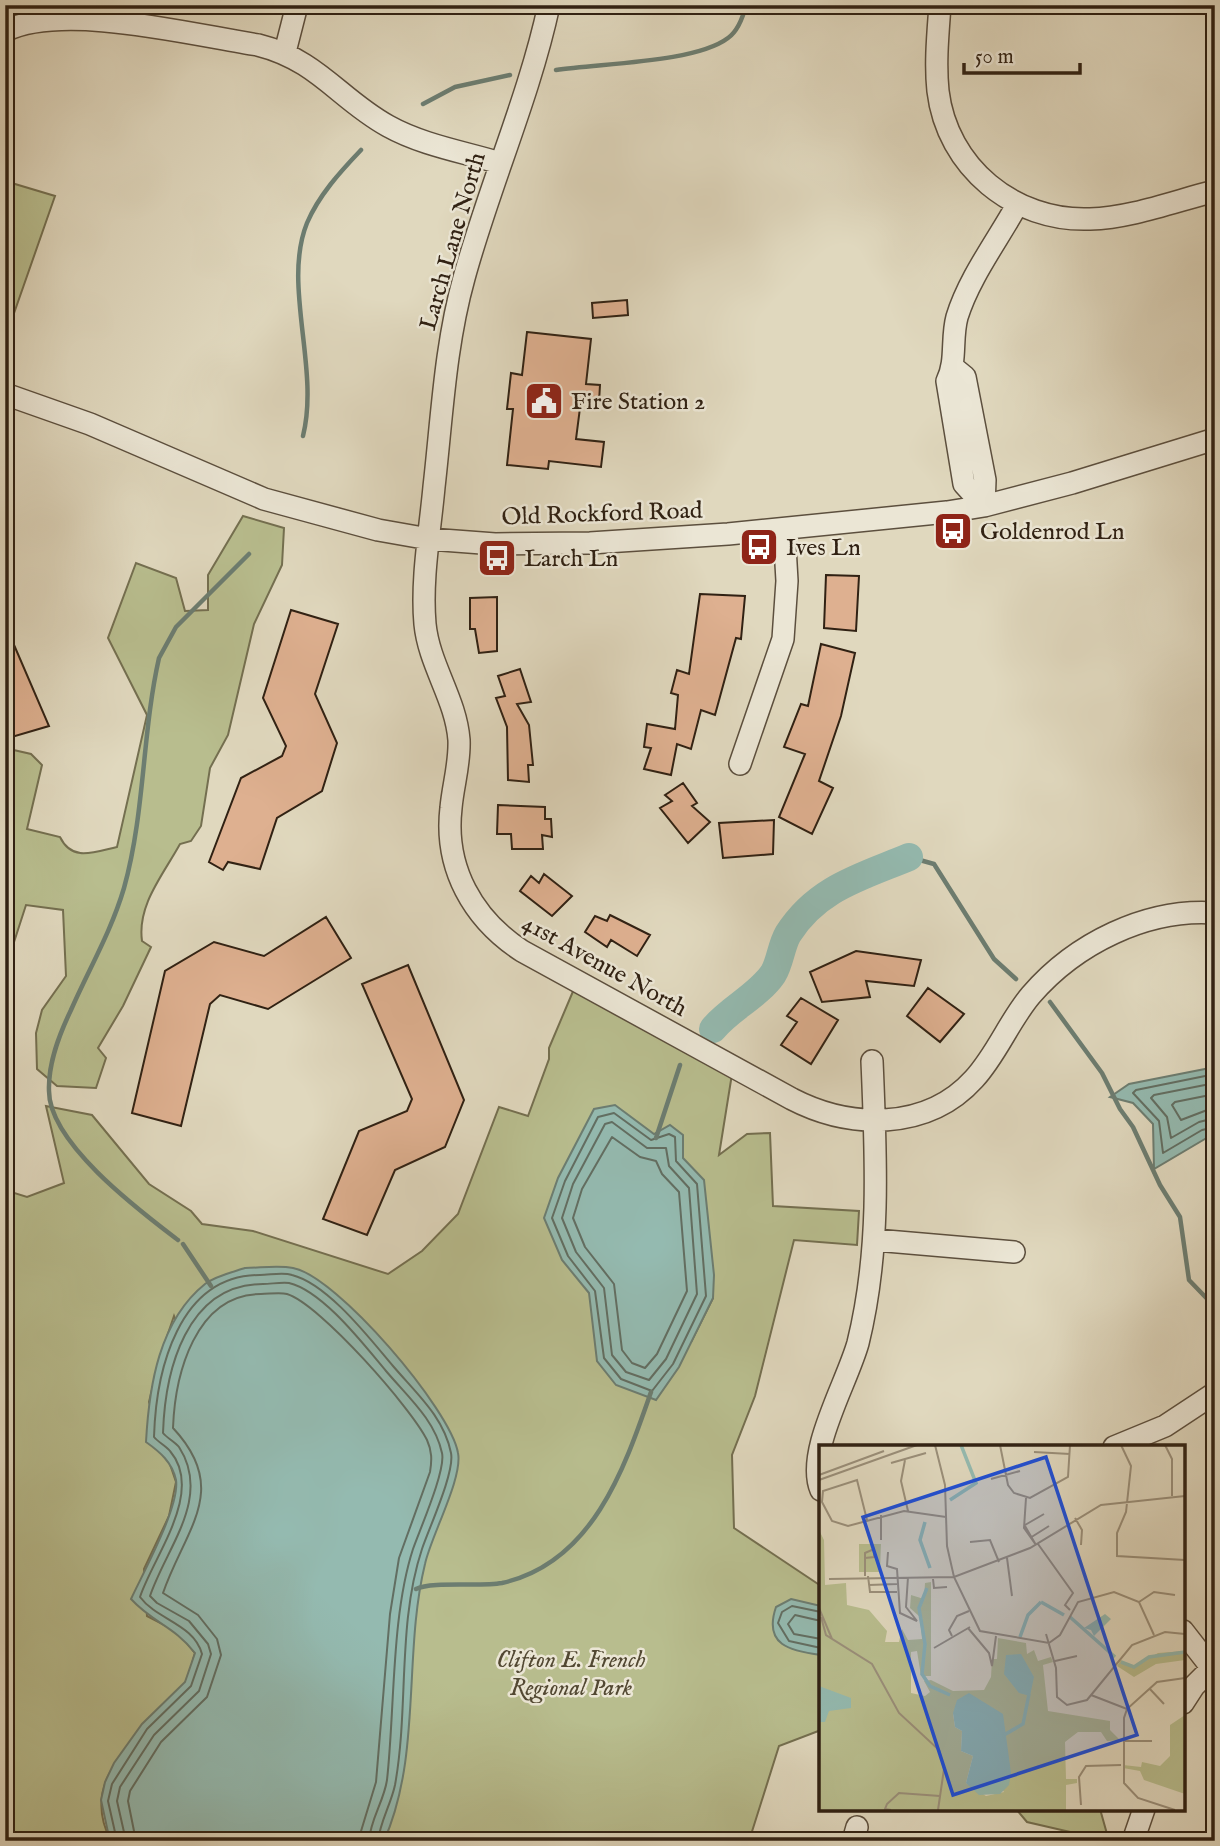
<svg xmlns="http://www.w3.org/2000/svg" width="1220" height="1846" viewBox="0 0 1220 1846" font-family="'IM FELL English',serif">
<style>
.green{fill:#b8bd8e;stroke:#746f50;stroke-width:2;fill-rule:evenodd}
.water{fill:#94bab0;stroke:#6c7d71;stroke-width:2}
.lines{fill:none;stroke-linecap:round;stroke-linejoin:round}
.shore{stroke:#626e62;stroke-width:2}
.stream{stroke:#6c7d71;stroke-width:4.5}
.river{stroke:#94bab0;stroke-width:28}
.building{fill:#deb090;stroke:#302113;stroke-width:2}
.minor-casing{stroke:#5c4f3e;stroke-width:24}
.minor{stroke:#ebe6d5;stroke-width:21}
.labels{text-anchor:middle;stroke-width:5;stroke-linejoin:round;paint-order:stroke}
.street-label{font-size:24px;fill:#302113;stroke:#ebe6d5}
.poi-label{font-size:24px;fill:#302113;stroke:#ebe6d5;text-anchor:start}
.park-label{font-size:24px;font-style:italic;fill:#524832;stroke:#ebe6d5}
.inset-river{fill:none;stroke:#94bab0;stroke-width:3.5}
.inset-road{fill:none;stroke:#9a8f7a;stroke-width:2}
.view{fill:#1d4ed8;fill-opacity:0.15;stroke:#1d4ed8;stroke-width:3.5}
.inset-edge{fill:none;stroke:#302113;stroke-width:3.5}
</style>
<rect width="100%" height="100%" fill="#e0d8be"/>
<filter id="stains"><feTurbulence type="fractalNoise" baseFrequency=".00286" numOctaves="4"/><feColorMatrix values="0 0 0 0 .2 0 0 0 0 .09 0 0 0 0 .02 0 0 0 .5 -.17"/></filter>
<radialGradient id="worn" r=".72"><stop offset=".6" stop-color="#630" stop-opacity="0"/><stop offset="1" stop-color="#630" stop-opacity=".3"/></radialGradient>
<path class="green" d="M5 181 55 196 5 339Z
M243 516 284 528 282 565 254 624 228 735 210 768 201 826 191 841 180 844C163 875 137 905 142 941L151 947 123 1006 98 1048 106 1058 96 1088 57 1086 37 1069 36 1033 42 1010 66 976 63 910 26 905 5 970V748L31 754 42 765 27 829 60 837C72 862 94 852 117 847L147 715 108 638 136 563 176 578 185 611 208 610V575Z
M574 989 732 1074 719 1155 747 1134 770 1133 773 1206 859 1211 857 1245 794 1240 755 1396 732 1455 734 1528 821 1586V1730L779 1746 749 1841H360L174 1316 160 1357 149 1402 176 1482 169 1516 144 1569 147 1616 178 1632 195 1653C192 1662 190 1675 185 1683 152 1733 74 1771 111 1841H5V1190L27 1197 64 1183 46 1106 92 1115 149 1184 191 1211 202 1224 253 1231 388 1274 422 1251 458 1214 499 1107 528 1116 549 1059V1048ZM708 1224 713 1298 691 1342Z
M1016 1809H1100L1109 1841 1027 1822Z"/>
<path class="water" d="M1215 1067V1133L1154 1169 1153 1124 1133 1103 1110 1097 1129 1084Z
M615 1105 654 1134 670 1125 683 1135V1158L704 1180 714 1275 713 1298 679 1367 656 1400 616 1385 597 1361 589 1293 562 1260 544 1218 558 1178 594 1109Z
M245 1268C260 1268 278 1265 293 1268 337 1276 451 1410 458 1453 463 1478 431 1536 425 1564 403 1654 422 1755 384 1841H111L109 1837 101 1800 105 1782 114 1763 142 1724 185 1682 195 1653C174 1626 153 1623 131 1599 143 1573 180 1506 176 1480 172 1462 160 1452 146 1442 149 1386 159 1321 205 1284 215 1276 233 1272 245 1268Z
M791 1599 821 1606V1655C790 1651 763 1645 776 1607Z"/>
<g class="lines">
<path class="shore" d="M1215 1074 1136 1090 1133 1093 1159 1121 1163 1153 1202 1130 1215 1127
M1215 1083 1154 1095 1151 1098 1167 1117 1171 1138 1199 1122 1215 1118
M1215 1094 1175 1102 1172 1105 1181 1120 1215 1107
M614 1113 651 1140 669 1134 675 1137 676 1161 697 1184 706 1296 673 1364 652 1391 621 1379 604 1358 595 1291 568 1256 552 1218 565 1181 598 1117Z
M612 1122 647 1148H666L669 1166 689 1188 697 1294 666 1359 649 1380 626 1372 612 1355 604 1288 576 1252 562 1218 573 1184 605 1124Z
M612 1137 640 1157 656 1161 662 1174 679 1192 687 1291 657 1354 645 1368 632 1363 622 1350 614 1284 585 1247 573 1218 582 1189Z
M821 1612 792 1606 782 1612 778 1623 789 1641 821 1648
M821 1621 795 1615 788 1624 794 1634 821 1639
M117 1841 108 1801 112 1784 147 1729 191 1686 202 1654C194 1624 157 1620 140 1597 153 1557 205 1492 170 1451 166 1446 158 1442 154 1437 156 1371 178 1275 260 1275 270 1275 283 1272 292 1275 328 1284 370 1339 393 1366 416 1393 444 1417 451 1453 455 1472 429 1528 422 1549 397 1624 409 1708 395 1785 391 1804 380 1822 378 1841
M126 1841 117 1801 120 1787 154 1735 199 1691 211 1654 208 1644 189 1621 157 1603 150 1596C166 1548 212 1498 179 1447 175 1442 167 1438 163 1433 165 1371 186 1284 263 1284 271 1284 281 1282 289 1283 323 1291 364 1345 386 1371 408 1397 435 1420 442 1453 446 1470 420 1529 413 1549 391 1617 395 1708 387 1780 384 1801 370 1820 369 1841
M136 1841 128 1801 130 1791 161 1742 207 1697 221 1655 217 1639 198 1615 163 1593C185 1529 231 1490 173 1428 175 1375 195 1294 261 1294 269 1294 280 1292 287 1294 320 1304 412 1409 427 1440 432 1451 432 1460 430 1472L399 1558 390 1614 376 1782 358 1841"/>
<path class="stream" d="M556 70C600 63 695 63 728 38 738 31 743 17 746 5
M423 104 455 87 510 75
M303 436C320 368 282 285 307 223 319 195 340 172 361 150
M909 857 934 864 994 959 1016 979
M1050 1002 1102 1073 1120 1109 1133 1127 1160 1185 1180 1217 1189 1280 1215 1307
M656 1138 680 1065
M178 1240C140 1211 49 1143 49 1091 48 1063 59 1035 71 1010 89 969 111 932 124 888 145 813 142 733 159 658L176 627 249 554
M183 1244 211 1286
M416 1589C432 1581 480 1587 502 1583 592 1563 624 1470 651 1392"/>
<path class="river" d="M713 1029C729 1009 758 996 773 974 780 963 781 946 788 934 817 888 861 877 909 857"/>
</g>
<path class="building" d="M627 300 628 315 593 318 592 303Z
M527 332 591 339 586 384 600 385 599 402 581 400 576 439 604 442 601 467 549 461 548 469 507 465 513 409H507L511 373 522 375Z
M826 575 859 576 856 631 824 628Z
M700 594 745 596 741 639 736 638 715 715 701 710 691 749 677 744 671 775 644 769 651 748 644 747 647 724 675 729 678 695 671 693 677 670 689 674Z
M497 597V651L479 653 475 629H470V598Z
M291 610 338 624 315 694 337 743 322 791 277 818 260 869 228 862 223 870 209 862 241 778 282 756 286 746 263 698Z
M5 624 49 726 5 739Z
M821 644 855 653 841 716 819 781 833 788 812 834 779 817 805 754 784 747 801 704 808 706Z
M520 669 531 702 517 704 529 725 533 765H528L529 782 508 780 507 727 496 698 505 696 498 676Z
M683 783 697 803 692 806 710 822 688 843 660 808 672 801 665 795Z
M498 805 545 807V819H551L552 837 542 835 543 849H512L511 834H497Z
M774 820 773 854 723 858 719 823Z
M544 874 572 896 552 916 520 891 531 876 539 883Z
M610 915 650 935 637 956 611 940 607 947 585 932 595 916 607 921Z
M326 917 351 958 268 1009 220 995 210 1004 181 1126 132 1113 165 971 214 942 264 956Z
M856 951 921 960 914 986 866 981 870 997 822 1002 810 972Z
M408 965 464 1100 445 1147 395 1170 367 1235 323 1219 359 1131 407 1111 412 1099 362 984Z
M928 988 964 1014 940 1042 907 1016Z
M801 998 838 1020 811 1064 781 1045 797 1022 787 1016Z"/>
<g class="lines">
<g class="minor-casing">
<path id="minor" d="M549 5C529 98 489 186 464 278 445 346 442 417 434 487 430 531 421 580 425 624 429 665 456 699 459 740 460 764 453 785 451 808 444 868 473 919 522 951L792 1099C850 1129 927 1131 974 1079 997 1054 1009 1021 1031 995 1075 944 1146 908 1215 913
M940 5C938 33 935 63 938 91 947 167 1014 222 1090 219 1131 218 1175 201 1215 191
M5 31C63 2 193 35 258 45 318 60 339 99 388 126 422 145 464 152 500 163
M285 52 297 5
M954 368 965 377 985 480 984 506
M5 394 90 424 264 499 378 530 429 539 495 544 590 543 728 534 947 512 984 506 1072 483 1215 439
M984 506 964 484 947 381C957 361 951 339 957 317 969 278 997 241 1017 205
M740 764 783 639 787 581 784 529
M875 1240 1014 1252
M1114 1447 1165 1426 1215 1393
M821 1490C805 1453 847 1383 858 1343 881 1250 876 1156 872 1061
M1183 1631 1211 1667
M1183 1703 1194 1686 1215 1665
M853 1841 857 1827
M1133 1841 1144 1809"/>
</g>
<use href="#minor" class="minor"/>
</g>
<defs>
<g id="civic-square" transform="scale(2.0125)"><rect x="-9" y="-9" width="18" height="18" rx="4" fill="#8f2418" stroke="#ebe6d5"/><path d="M-.6-6.5H3V-4.5H.6V-3L4-1V1h2V6H-6V1h2V-1L-.6-3ZM-1.2 2.5V6h2.4V2.5Z" fill="#fff"/></g>
<g id="bus-square" transform="scale(2.0125)"><rect x="-9" y="-9" width="18" height="18" rx="4" fill="#8f2418" stroke="#ebe6d5"/><path d="M-5-6H5V4H4V6H2V4H-2V6H-4V4H-5ZM-3.5-4V0h7V-4ZM-3.5 1.2v1.5H-2V1.2ZM2 1.2v1.5H3.5V1.2Z" fill="#fff"/></g>
</defs>
<g fill-rule="evenodd">
<use href="#civic-square" x="544" y="401"/>
<use href="#bus-square" x="953" y="531"/>
<use href="#bus-square" x="759" y="547"/>
<use href="#bus-square" x="497" y="558"/>
</g>
<g class="labels">
<g class="street-label">
<text transform="translate(452 241) rotate(-74)" y="8">Larch Lane North</text>
<text transform="translate(602 513) rotate(-2)" y="8">Old Rockford Road</text>
<text transform="translate(605 965) rotate(29)" y="8">41st Avenue North</text>
</g>
<g class="poi-label">
<text x="571" y="409">Fire Station 2</text>
<text x="980" y="539">Goldenrod Ln</text>
<text x="786" y="555">Ives Ln</text>
<text x="524" y="566">Larch Ln</text>
</g>
<g class="park-label">
<text x="571" y="1667">Clifton E. French<tspan x="571" dy="28">Regional Park</tspan></text>
</g>
</g>
<g transform="translate(819 1445)">
<rect width="366" height="366" fill="#e0d8be"/>
<path d="M0 85 5 95 6 140 27 138 28 160 50 165 68 186 66 197H80L83 184 89 195 103 194 101 172 91 163 92 150 105 154 106 138 112 137V231H102L98 206 92 207V248L106 251 111 247 105 236 112 235 134 246 165 245 172 232 173 214H178L179 193 207 198 208 209 215 205 219 216 232 212 234 217 224 220 229 266 291 276V285L301 295 288 296 282 287H259L246 297 247 334H258V338L247 340V365H0ZM134 268 185 347 167 351 147 338 154 311 142 306 143 286 136 282ZM40 99H62L61 127H40ZM366 206V215L337 219 315 232 298 221 302 215 313 223 339 208ZM366 270V349L325 335 321 326 304 323V320L322 322 323 317 341 321 351 311V280Z" fill="#b8bd8e" fill-rule="evenodd"/>
<path d="M286 169 292 174 275 191 272 185 265 183ZM202 209 215 232 211 251 200 248 185 229 187 210ZM0 241 32 253V263L10 266 6 277H0ZM150 248 184 269 192 328 190 340 181 349 160 350 147 338 154 311 142 306 143 286 136 282 134 268 138 255Z" fill="#94bab0"/>
<path class="inset-river" d="M131 55 157 38 142 0M106 77 101 95 111 123M108 143 100 163 106 199 103 229 111 241 131 250M222 157 245 170M251 172 296 212M201 192 209 170 222 157M302 217 315 222 330 212 366 207M185 290 204 279 210 249"/>
<path class="inset-road" d="M116 0 126 40 128 101 135 132 161 186 230 198 241 190 259 157 295 147 320 157 335 190M181 0 189 40 195 48 211 53 249 32 251 0M302 0 312 21 307 67 298 88V111L366 115M346 0 353 14V51M215 7 251 9M86 15 82 36 89 66M72 18 107 8M0 30 65 6M172 34 201 26M0 35 98 0M207 53 205 83 217 100M256 73 263 85 262 100M48 75 38 35 4 46 3 57 13 76 29 81 85 66 127 72M206 80 225 69M206 81 217 100M211 93 230 81M62 95V70M151 97 171 95 180 117M219 99 254 148 246 160 251 165M69 107 68 121 78 124 81 168 98 176 87 162 89 132M188 113 193 151M46 131V108L55 104V112L46 113M49 131 51 147H78M10 134 135 132 211 103 282 60 366 51M114 134 115 143 128 142M50 140 78 139M320 157 335 147 356 150M0 163 13 194M2 172 7 190 53 219 80 268 120 305 125 324 119 365M149 183 170 208 173 221 177 191M227 189 237 223 238 252 248 260 268 255 313 200 346 187 366 189M133 191 130 185 138 171 150 166M115 203 151 182M236 216 258 211M330 243 345 259M272 250 308 264M304 296H333M262 360 260 332 267 321 302 320M72 365 66 364 68 359 80 348 121 351M356 365 319 353 305 338V273L308 264 338 237 366 233"/>
<path class="view" d="M227 12 318 290 134 350 44 72Z"/>
<rect width="366" height="366" class="inset-edge"/>
</g>
<rect width="1220" height="1846" fill="none" stroke="#e0d8be" stroke-width="28"/>
<rect x="7" y="7" width="1206" height="1832" fill="none" stroke="#302113" stroke-width="3.5"/>
<rect x="14" y="14" width="1192" height="1818" fill="none" stroke="#302113" stroke-width="2"/>
<path d="M964 63v10h116v-10" fill="none" stroke="#302113" stroke-width="3.5"/>
<text x="975" y="63" font-size="21" fill="#302113" stroke="#ebe6d5" stroke-width="5" paint-order="stroke">50 m</text>
<rect width="100%" height="100%" filter="url(#stains)"/>
<rect width="100%" height="100%" fill="url(#worn)"/>
</svg>
